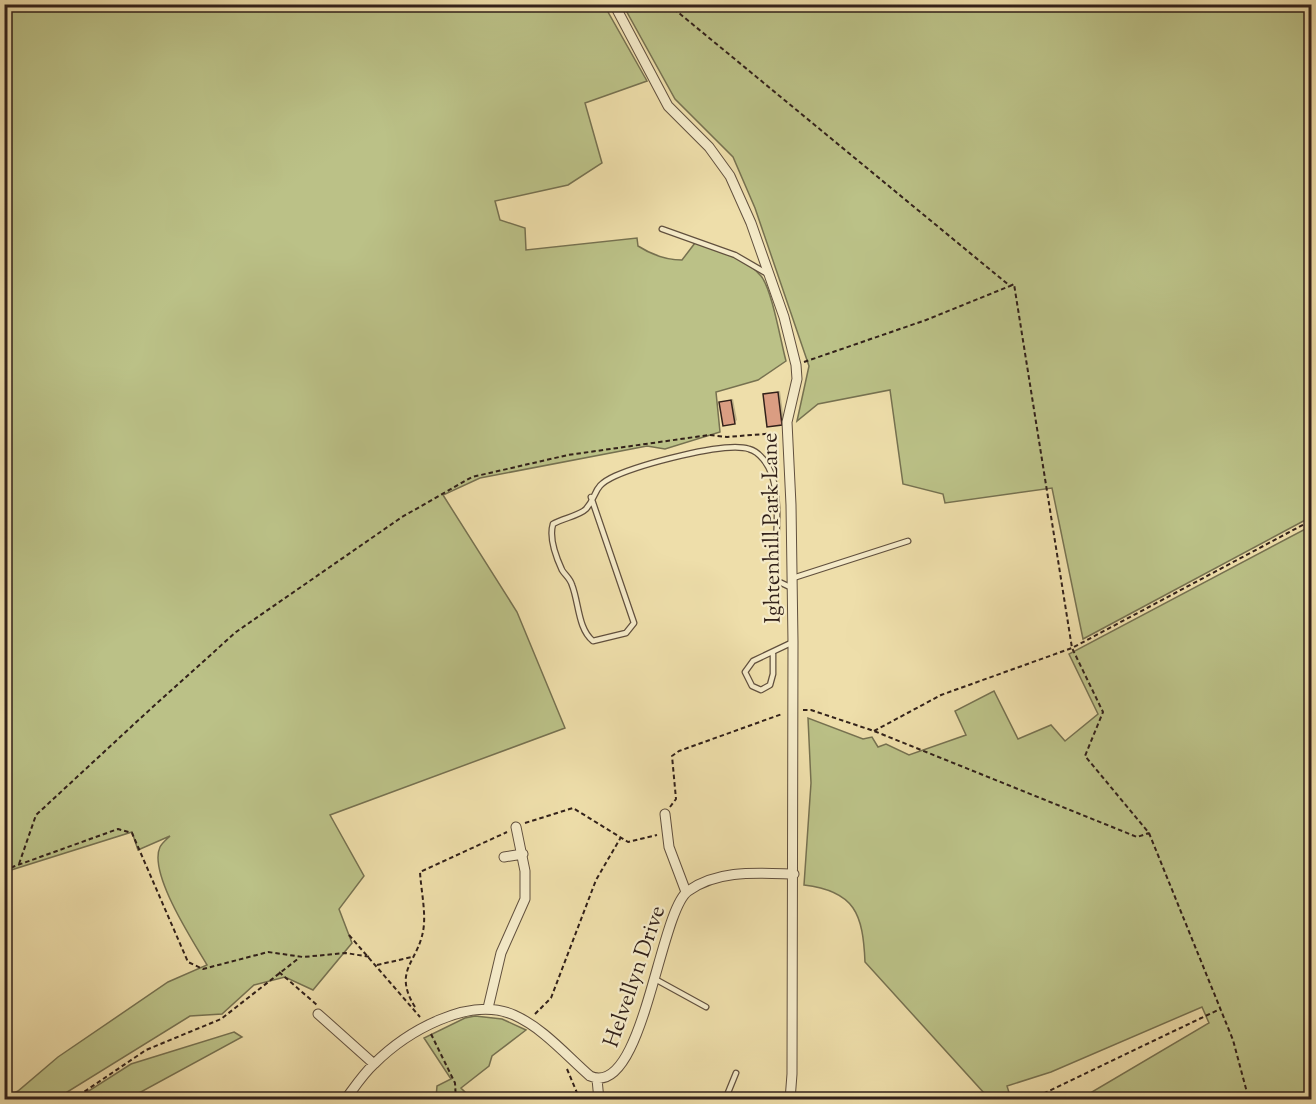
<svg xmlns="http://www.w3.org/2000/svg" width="1316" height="1104" viewBox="0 0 1316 1104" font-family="'Sorts Mill Goudy',serif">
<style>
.green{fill:#bbc187;stroke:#767150;stroke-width:1.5}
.shadow{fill:#0003}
.building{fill:#da9d82;stroke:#32211a;stroke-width:1.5}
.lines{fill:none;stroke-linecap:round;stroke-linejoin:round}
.service-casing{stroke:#61503e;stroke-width:7}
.minor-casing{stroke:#61503e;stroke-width:11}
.path{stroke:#32211a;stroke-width:2;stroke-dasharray:4.5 3;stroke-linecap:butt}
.service{stroke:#f4eac8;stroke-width:4.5}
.minor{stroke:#f4eac8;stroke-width:9}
.labels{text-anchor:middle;stroke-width:4.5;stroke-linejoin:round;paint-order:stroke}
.street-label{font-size:22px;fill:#32211a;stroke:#f4eac8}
</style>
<rect width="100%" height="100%" fill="#eedeaa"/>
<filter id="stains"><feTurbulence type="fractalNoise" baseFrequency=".00333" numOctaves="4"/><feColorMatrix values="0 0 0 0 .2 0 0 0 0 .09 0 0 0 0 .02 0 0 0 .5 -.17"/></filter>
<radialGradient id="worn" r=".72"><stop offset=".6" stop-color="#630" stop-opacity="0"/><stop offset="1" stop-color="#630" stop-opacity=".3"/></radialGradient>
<path class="green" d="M5 5H604L647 81 585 103 602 163 568 185 495 201 500 220 525 228 526 250 637 238 638 246C652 255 665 260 682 260L695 243C716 250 746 258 761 276 772 289 781 343 786 361L758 380 716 392 720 432 665 449 647 446 480 478 443 495 517 612 565 728 330 815 364 876 339 909 352 943 313 990 285 977 254 985 222 1014 190 1016 56 1099 4 1098 18 1091 58 1057 168 982 207 965C193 941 148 873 160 847 162 843 167 839 170 836L138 850 132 832 11 870 8 864 5 865Z
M623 5H1311V517L1083 639 1052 488 945 503 943 494 903 484 890 390 818 404 797 421 809 366 755 208 733 157 675 99Z
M1311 526V1099H1080L1209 1023 1202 1007 1051 1072 1007 1086 1011 1099H967L984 1093 865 962C863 914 855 891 804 885L811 783 808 718 863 739 872 737 878 747 886 744 909 755 966 735 955 711 994 691 1018 739 1051 725 1065 741 1098 714 1069 654Z
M475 1016 502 1019 526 1030 492 1056 489 1066 461 1088 472 1099H432L436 1098 437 1086 451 1079 424 1038 465 1018Z
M234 1032 242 1037 128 1099H76L131 1064Z"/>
<path class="shadow" d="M780 391 784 421 782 424 764 395Z
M733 399 737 420 734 423 720 403Z"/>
<path class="building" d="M778 392 782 425 767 427 763 394Z
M731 400 735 424 723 426 719 402Z"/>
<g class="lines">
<g class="service-casing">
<path id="service" d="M662 229 735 255 766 273
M591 497 634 623 626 633 593 641C578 629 579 603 572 585 570 578 565 575 562 570 556 557 549 537 553 524 563 518 579 516 586 509 599 494 591 487 615 476 640 465 724 441 749 449 760 452 768 464 772 475 782 508 774 545 775 580L790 587
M793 578 908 541
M773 654V674L770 685 761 690 752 686 745 672 753 661 793 642
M655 979 706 1007
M725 1100 736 1073"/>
</g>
<g class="minor-casing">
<path id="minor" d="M614 4 668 106 709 147 730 176 751 223 784 317 796 365 797 379 787 422 791 505 793 642 792 1074 790 1100
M665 814 669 847 686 892
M504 857 523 854
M488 1008 501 953 525 899V871L516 827
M318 1014 374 1064
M597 1079 599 1100
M345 1100C354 1088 363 1074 374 1064 406 1032 469 995 514 1015 543 1028 566 1055 590 1076 643 1100 659 912 688 891 718 869 759 873 794 874"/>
</g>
<path class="path" d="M668 4 1010 286 1014 284 1072 648 1103 712 1085 756 1149 833 1233 1040 1249 1100
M804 362 926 320 1010 286
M803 710H811L874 731 1137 837 1149 833
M874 731 941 695 1072 648 1312 520
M670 807 676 799 672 756 679 751 782 714
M525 823 573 808 628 842 657 835
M19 864 36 815 145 714 236 632 402 517 472 477 568 455 709 435 727 437 777 433
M4 870 118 829 132 833 188 962 203 969 268 952 303 957 346 953 370 957
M349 935 420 1017
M377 965 412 957
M279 972 317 1005
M415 1007C391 968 421 962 424 924 425 907 421 889 420 872L507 832
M535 1014 551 998 596 880 621 837
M431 1034 455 1083 456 1100
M567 1069 580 1100
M72 1100 146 1050 221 1019 299 958
M1030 1100 1220 1009"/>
<use href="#service" class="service"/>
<use href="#minor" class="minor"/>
</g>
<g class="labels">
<g class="street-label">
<text transform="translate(770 528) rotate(-91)" y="8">Ightenhill Park Lane</text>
<text transform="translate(633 976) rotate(-71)" y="8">Helvellyn Drive</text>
</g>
</g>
<rect width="1316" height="1104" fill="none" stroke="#eedeaa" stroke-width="24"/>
<rect x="6" y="6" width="1304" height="1092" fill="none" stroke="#32211a" stroke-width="3"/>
<rect x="12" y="12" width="1292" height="1080" fill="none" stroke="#32211a" stroke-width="1.5"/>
<rect width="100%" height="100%" filter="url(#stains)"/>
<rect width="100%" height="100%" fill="url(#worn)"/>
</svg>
